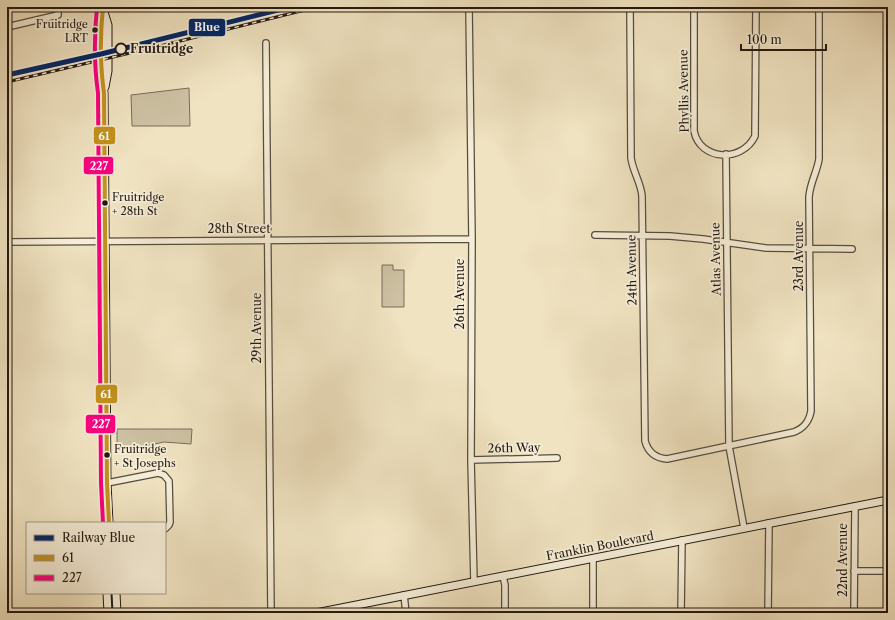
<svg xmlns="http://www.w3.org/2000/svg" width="895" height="620" viewBox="0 0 895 620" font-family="'Libre Caslon Text',serif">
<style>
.green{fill:#cdc1a3;stroke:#786d5a}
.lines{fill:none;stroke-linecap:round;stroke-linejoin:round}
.street-casing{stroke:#574c3e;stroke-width:8}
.secondary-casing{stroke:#241912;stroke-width:9}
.street{stroke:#f5edd7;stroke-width:5.5}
.secondary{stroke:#f5edd7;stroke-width:7}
.rail-casing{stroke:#241912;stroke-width:3}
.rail{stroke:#f5edd7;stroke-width:1.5;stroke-dasharray:4.5;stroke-linecap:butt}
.bus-1-casing{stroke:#f5edd7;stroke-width:7}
.bus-2-casing{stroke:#f5edd7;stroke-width:7}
.bus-1{stroke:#c3911d;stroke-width:4}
.bus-2{stroke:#fa007d;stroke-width:4}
.rail-1-casing{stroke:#f5edd7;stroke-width:8}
.rail-1{stroke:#002666;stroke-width:5}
.bus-dot{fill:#241912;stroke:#f5edd7;stroke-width:1.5}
.stop-dot{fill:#f5edd7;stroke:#241912;stroke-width:2}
.labels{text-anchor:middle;stroke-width:3.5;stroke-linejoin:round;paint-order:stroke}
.bus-label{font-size:11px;fill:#241912;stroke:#f5edd7;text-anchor:start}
.stop-label{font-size:12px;font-weight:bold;fill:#241912;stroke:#f5edd7;text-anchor:start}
.street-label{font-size:12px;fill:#241912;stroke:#f5edd7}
.line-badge{stroke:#f5edd7;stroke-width:1.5}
.badge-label{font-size:11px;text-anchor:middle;font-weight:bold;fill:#fff}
</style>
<rect width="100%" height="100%" fill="#f0e3c1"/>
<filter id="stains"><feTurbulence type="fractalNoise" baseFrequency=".005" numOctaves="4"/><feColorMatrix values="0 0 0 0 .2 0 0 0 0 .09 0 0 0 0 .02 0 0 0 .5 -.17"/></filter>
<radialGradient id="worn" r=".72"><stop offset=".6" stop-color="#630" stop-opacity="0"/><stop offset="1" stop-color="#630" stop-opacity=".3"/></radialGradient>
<path class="green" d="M189 88 190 126H132L131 95Z
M382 265H393V270H404V307H382Z
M117 429H192L191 444 164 442 117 452Z"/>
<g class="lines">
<g class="street-casing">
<path id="street" d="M469 7 472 239 471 460 474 582
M630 7 631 158C633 172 641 183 642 196L645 441C648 452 655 458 667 459L794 432C804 428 809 422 811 411L809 197C810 183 817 172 819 159V7
M694 7V131C700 161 742 163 755 136L756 7
M7 27 58 15V7
M266 43 271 613
M726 154 729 446 744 528
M595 235 670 236 703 239 766 248 852 249
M7 242 472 239
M471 460 557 458
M107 483 158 473 164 475 169 481 170 522 169 525 165 529
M854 571H888
M503 576 505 585V613
M404 595 406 613
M593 613V558
M681 613 682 540
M768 613 769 523
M854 613 855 506"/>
</g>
<g class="secondary-casing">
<path id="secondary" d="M103 7 101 25V73L104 93 107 483 109 523
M104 12 108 25V71L105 87
M107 593 108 613
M116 593 117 613
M316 613 888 500"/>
</g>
<use href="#street" class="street"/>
<use href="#secondary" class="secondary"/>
<g class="rail-casing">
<path id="rail" d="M7 82 164 45 317 7"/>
</g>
<use href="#rail" class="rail"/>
<g class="bus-1-casing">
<path id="bus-1" d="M103 7C100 36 100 65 104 93L107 483 109 523"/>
</g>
<g class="bus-2-casing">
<path id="bus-2" d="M97 7C94 36 94 65 98 93L101 483 103 523"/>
</g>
<use href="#bus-1" class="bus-1"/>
<use href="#bus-2" class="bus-2"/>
<g class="rail-1-casing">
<path id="rail-1" d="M7 75 101 54 290 7"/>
</g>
<use href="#rail-1" class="rail-1"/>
</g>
<g class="bus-dot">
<circle cx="95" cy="30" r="3.5"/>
<circle cx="105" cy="203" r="3.5"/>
<circle cx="107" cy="455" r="3.5"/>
</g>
<circle class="stop-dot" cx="121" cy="49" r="5.5"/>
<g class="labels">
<g class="bus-label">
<text x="88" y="28" text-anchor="end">Fruitridge<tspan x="88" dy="14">LRT</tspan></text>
<text x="112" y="201">Fruitridge<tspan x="112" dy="14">+ 28th St</tspan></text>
<text x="114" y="453">Fruitridge<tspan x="114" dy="14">+ St Josephs</tspan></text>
</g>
<g class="stop-label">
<text x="130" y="53">Fruitridge</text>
</g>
<g class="street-label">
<text transform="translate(684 91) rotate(-91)" y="4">Phyllis Avenue</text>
<text x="239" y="233">28th Street</text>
<text transform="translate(799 256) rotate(-90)" y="4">23rd Avenue</text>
<text transform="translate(716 259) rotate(-91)" y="4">Atlas Avenue</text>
<text transform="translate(632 270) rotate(-91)" y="4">24th Avenue</text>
<text transform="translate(460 294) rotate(-90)" y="4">26th Avenue</text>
<text transform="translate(257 328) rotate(-90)" y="4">29th Avenue</text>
<text transform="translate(514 448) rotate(-1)" y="4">26th Way</text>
<text transform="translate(600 546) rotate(-11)" y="4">Franklin Boulevard</text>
<text transform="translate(843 560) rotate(-90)" y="4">22nd Avenue</text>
</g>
</g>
<g class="line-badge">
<rect x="188" y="18" width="38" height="19" rx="4" fill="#002666"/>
<rect x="93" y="126" width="23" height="19" rx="4" fill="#c3911d"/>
<rect x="83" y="156" width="31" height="19" rx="4" fill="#fa007d"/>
<rect x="95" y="384" width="23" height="20" rx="4" fill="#c3911d"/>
<rect x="85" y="414" width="31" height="20" rx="4" fill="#fa007d"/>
</g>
<g class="badge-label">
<text x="207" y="31">Blue</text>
<text x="104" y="140">61</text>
<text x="99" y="170">227</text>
<text x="106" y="398">61</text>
<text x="101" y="428">227</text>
</g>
<rect width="895" height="620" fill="none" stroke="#f0e3c1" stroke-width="24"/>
<rect x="8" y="8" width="879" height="604" fill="none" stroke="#241912" stroke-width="2"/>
<rect x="12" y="12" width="871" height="596" fill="none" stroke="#241912"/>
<rect x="26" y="522" width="140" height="72" fill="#f5edd7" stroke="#a19888"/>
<rect x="34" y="535" width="20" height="6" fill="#002666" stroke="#a19888"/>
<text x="62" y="542" font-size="12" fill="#241912">Railway Blue</text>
<rect x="34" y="555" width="20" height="6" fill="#c3911d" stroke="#a19888"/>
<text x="62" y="562" font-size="12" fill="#241912">61</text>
<rect x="34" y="575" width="20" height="6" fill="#fa007d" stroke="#a19888"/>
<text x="62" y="582" font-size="12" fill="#241912">227</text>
<path d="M741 44v6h85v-6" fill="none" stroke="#241912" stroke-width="2"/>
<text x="747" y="44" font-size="12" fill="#241912" stroke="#f5edd7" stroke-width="3" paint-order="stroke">100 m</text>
<rect width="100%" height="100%" filter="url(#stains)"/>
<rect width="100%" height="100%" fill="url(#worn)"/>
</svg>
